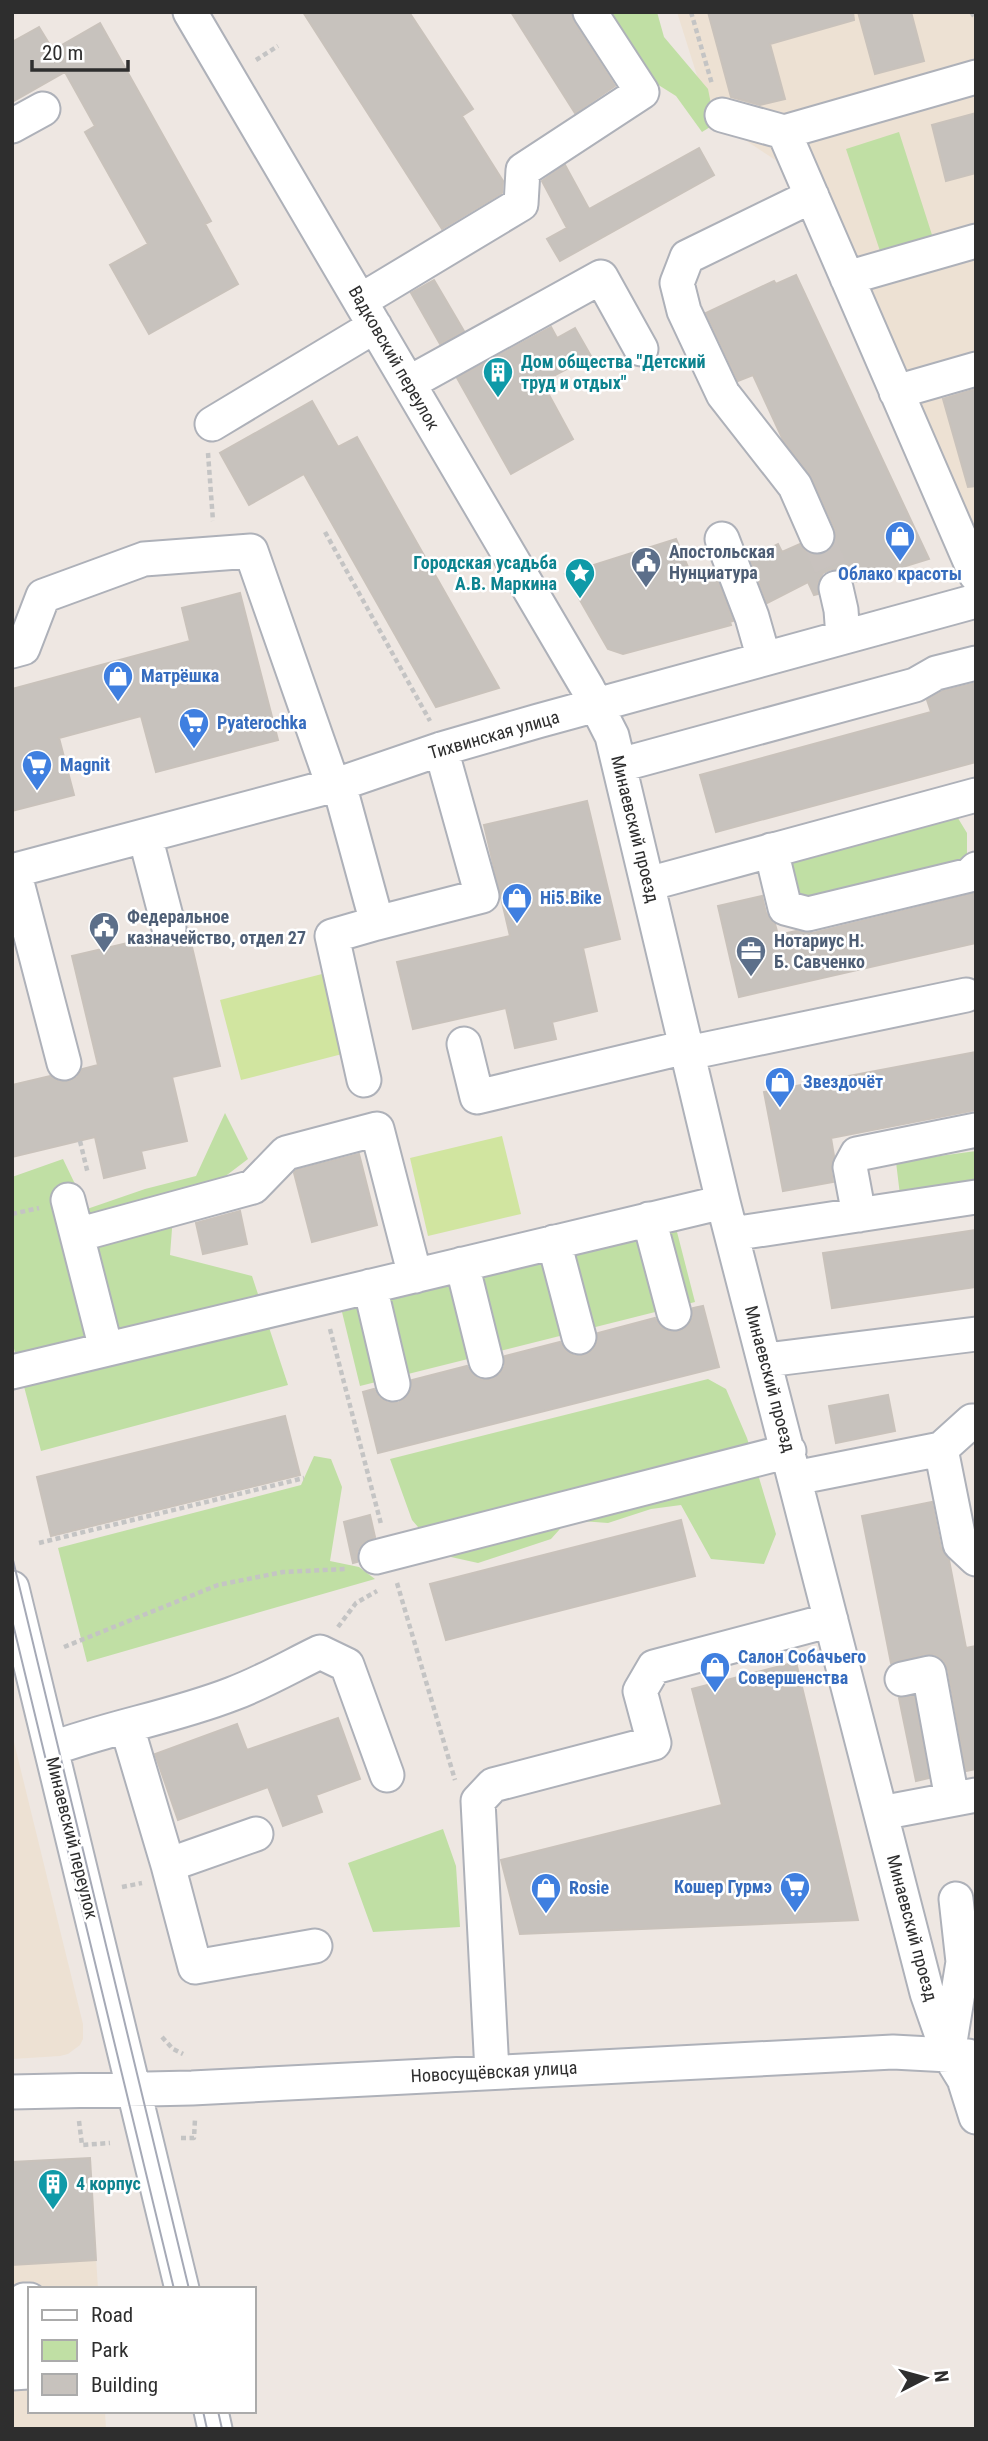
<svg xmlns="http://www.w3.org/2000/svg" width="988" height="2441" viewBox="0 0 988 2441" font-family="'Roboto Condensed',sans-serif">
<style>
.education{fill:#ede1d3}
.green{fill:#c0dfa4}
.pitch{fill:#d1e5a0}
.building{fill:#c7c2bd;stroke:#c9c2bb;stroke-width:2}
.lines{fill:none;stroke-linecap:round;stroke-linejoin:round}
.minor-tunnel{stroke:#c8c2be;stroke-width:33;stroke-dasharray:33 17;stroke-linecap:butt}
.minor-casing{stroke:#aeb1b9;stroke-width:37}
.path{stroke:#c4c4c4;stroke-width:4.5;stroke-dasharray:5 3.5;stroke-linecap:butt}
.minor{stroke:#fff;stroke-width:33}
.tram{stroke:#a5a9b6;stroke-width:2}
.labels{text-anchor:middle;stroke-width:5;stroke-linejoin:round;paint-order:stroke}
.street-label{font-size:18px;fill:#2e2e2e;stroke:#fff}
.culture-label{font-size:18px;font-weight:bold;fill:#0d838f;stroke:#fff;text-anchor:start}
.service-label{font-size:18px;font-weight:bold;fill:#4e5e75;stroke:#fff;text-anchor:start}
.shop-label{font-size:18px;font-weight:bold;fill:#366cbe;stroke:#fff;text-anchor:start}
</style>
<rect width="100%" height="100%" fill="#eee7e2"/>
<path class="education" d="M677 12H976V549L783 165 710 117Z
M12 1734 83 2024V2039L80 2045 68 2054 60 2056 12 2059Z
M90 2158 98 2289H30V2411H105L106 2429H12V2162Z"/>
<path class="green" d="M605 12H657L664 37 708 89 715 124 702 132 676 96 641 74Z
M899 132 933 238 881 254 846 149Z
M953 810 967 833V859L802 902 786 878 787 853Z
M225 1113 248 1159 173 1216 170 1255 252 1276 288 1385 41 1451 12 1341V1177L63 1159 87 1209 145 1189 196 1176Z
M976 1151V1185L900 1195 896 1162Z
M676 1228 695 1302 360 1386 342 1312Z
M708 1379 726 1389 747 1438 776 1534 764 1564 711 1559 681 1505 651 1509 608 1523 568 1520 551 1539 478 1563 442 1555 412 1520 390 1459Z
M314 1456 331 1459 342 1487 330 1561 359 1567 375 1579 87 1662 58 1548 301 1485Z
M443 1829 456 1866 460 1927 373 1932 348 1863Z"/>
<path class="pitch" d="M330 972 350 1052 241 1080 220 1000Z
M502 1136 521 1214 428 1236 410 1158Z"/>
<path class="building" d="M303 12H409L473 109 462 116 503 181 502 193 442 229Z
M511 12H571L574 22 615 86 575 113Z
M708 12H853L854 20 770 44 785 99 760 105 731 97Z
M858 12H911L924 61 875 74Z
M100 23 211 221 205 224 238 284 149 334 110 265 148 244 85 132 95 126 65 72 12 102V42L39 27 53 50Z
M976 113V173L946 181 932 125Z
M699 148 714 175 560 261 547 239 567 228 542 181 565 165 589 209Z
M796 275 929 559 854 582 850 574 842 570 831 569 823 573 818 582V594L814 595 808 582 767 603 750 558 778 544 782 552 800 544 806 552 814 555 824 554 833 547 836 539 835 529 812 478 783 440 753 375 738 381 706 313 774 281 776 284Z
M434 280 464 331 440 344 411 293Z
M551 327 557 338 575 328 591 356 542 382 573 439 511 474 457 378Z
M976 389V486L968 487 943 399Z
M312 401 338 447 357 437 499 688 436 707 304 474 249 505 220 453Z
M676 539 693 579 715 573 733 621 730 622 731 625 623 654 608 649 565 574Z
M240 593 278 740 156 772 141 716 59 738 74 795 12 811V689L190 641 182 608Z
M976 683V762L716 832 700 775 931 712 927 700 943 691Z
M587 801 620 939 583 948 597 1011 552 1022 556 1039 515 1048 506 1008 413 1029 397 962 510 936 484 825Z
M976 893V943L739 997 718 906 762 896 766 913 775 924 778 935 796 931 813 933Z
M188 930 220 1066 172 1077 187 1141 141 1151 145 1168 104 1178 95 1137 12 1157V1085L50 1076 58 1081 68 1082 77 1077 82 1069 98 1065 72 956 153 937 163 946 173 947 183 941Z
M976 1052V1110L831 1138 834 1156 831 1170 833 1182 783 1191 764 1092Z
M359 1154 377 1225 312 1242 294 1173 296 1170Z
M240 1211 247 1244 203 1254 196 1223Z
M976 1230V1287L832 1308 823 1253Z
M703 1306 719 1367 378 1453 363 1392 374 1389 379 1397 387 1402 398 1403 407 1397 411 1390 412 1380 467 1366 473 1375 480 1379 490 1380 500 1374 505 1366V1356L560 1342 566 1351 575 1356H583L593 1350 597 1343 598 1333 655 1318 661 1327 668 1331 678 1332 688 1326 693 1317V1308Z
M888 1395 895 1431 836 1443 829 1406Z
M285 1416 300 1475 51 1536 37 1477Z
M932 1502 941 1548 949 1560 966 1648 976 1646V1769L966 1771 948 1670 944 1661 936 1655 926 1654 891 1663 862 1516Z
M370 1515 375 1537 362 1544 357 1552V1562L353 1563 344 1522Z
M681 1520 695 1576 446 1640 430 1584Z
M796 1662 858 1920 520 1934 501 1860 722 1805 692 1689Z
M914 1696 929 1778 916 1781 899 1698Z
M338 1718 360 1779 316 1795 322 1812 283 1826 268 1787 178 1820 155 1754 237 1724 247 1750Z
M90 2158 96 2260 12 2265V2162Z"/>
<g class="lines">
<path class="minor-tunnel" d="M817 536 831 569 836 588"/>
<g class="minor-casing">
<path id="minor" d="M190 12 587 687 612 736 723 1202 927 1993 948 2053 964 2079 976 2117
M722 115 784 132 976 575
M12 126 43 109
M784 132 976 77
M812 196 687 257 677 283 684 311 723 394 795 486 817 536
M847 278 976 241
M360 301 521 204 523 170 642 92 590 12
M409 383 601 277 641 349
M896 392 976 369
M212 424 375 326
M722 539 752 617 764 659
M836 588 841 610 843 637
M12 651 23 648 43 596 144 559 251 551 333 785
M620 765 915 685 936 673 976 663
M339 784 377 923 482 896 441 749
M145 836 169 928
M771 850 785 908 808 914 970 875 976 869
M12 871 339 784 441 749 538 721 976 601
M14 871 64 1063
M648 884 976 795
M464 1044 477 1097 686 1047
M688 1053 966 995
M364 1080 332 936 377 923
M68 1200 106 1349
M859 1215 850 1167 857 1154 976 1130
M649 1219 674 1313
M732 1234 976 1197
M77 1235 253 1187 286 1153 377 1129 415 1276
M554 1242 579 1337
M462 1264 486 1361
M370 1286 393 1384
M766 1360 976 1334
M12 1372 723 1202
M941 1449 960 1544 976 1559
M795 1478 941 1449 972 1421H976
M376 1557 789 1451
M12 1588 182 2289
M902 1679 929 1673 952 1799
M127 1727 168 1865 256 1834
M51 1749C110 1727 173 1717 232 1694 262 1683 291 1666 320 1652L347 1665 387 1775
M881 1813 976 1795
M168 1865 195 1967 315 1946
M949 2048 963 1962 956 1899
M492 2072 478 1801 493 1785 654 1743 640 1691 654 1667 831 1620
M12 2092 192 2088 893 2052 968 2056
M12 2373 28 2372 24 2300H30
M211 2411 215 2429"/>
</g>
<path class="path" d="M691 12 712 84
M971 12 976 19
M256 60 278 46
M208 453 213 521
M325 532 430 721
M80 1141 88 1174
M12 1214 39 1208
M330 1329 381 1524
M39 1543 304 1478
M397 1583 455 1780
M338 1627 356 1603 377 1591
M64 1647 218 1585 283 1572 346 1569
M122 1887 142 1883
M162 2037 173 2049 183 2054
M79 2121 82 2145 110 2143
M181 2138H194L195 2119"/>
<use href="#minor" class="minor"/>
<path class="tram" d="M12 1556 189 2289
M12 1620 174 2289
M203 2411 207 2429
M218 2411 222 2429"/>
</g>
<defs>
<g id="building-pin" transform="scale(1.575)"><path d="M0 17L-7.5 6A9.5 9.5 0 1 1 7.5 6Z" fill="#0f9aa8" stroke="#fff"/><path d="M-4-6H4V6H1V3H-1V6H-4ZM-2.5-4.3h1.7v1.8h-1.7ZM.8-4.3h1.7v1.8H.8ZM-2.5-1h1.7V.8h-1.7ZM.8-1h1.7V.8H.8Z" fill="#fff"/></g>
<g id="shop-pin" transform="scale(1.575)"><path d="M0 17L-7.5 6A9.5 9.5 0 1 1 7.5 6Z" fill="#3f7fe0" stroke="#fff"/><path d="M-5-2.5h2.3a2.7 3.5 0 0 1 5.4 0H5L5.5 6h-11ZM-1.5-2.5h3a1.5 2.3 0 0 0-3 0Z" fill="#fff"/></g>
<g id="civic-pin" transform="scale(1.575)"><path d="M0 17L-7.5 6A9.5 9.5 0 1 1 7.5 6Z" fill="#5c6f8a" stroke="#fff"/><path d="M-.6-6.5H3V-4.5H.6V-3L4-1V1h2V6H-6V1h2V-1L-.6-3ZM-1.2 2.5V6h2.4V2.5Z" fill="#fff"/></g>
<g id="sight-pin" transform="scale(1.575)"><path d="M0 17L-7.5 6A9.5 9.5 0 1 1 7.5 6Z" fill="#0f9aa8" stroke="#fff"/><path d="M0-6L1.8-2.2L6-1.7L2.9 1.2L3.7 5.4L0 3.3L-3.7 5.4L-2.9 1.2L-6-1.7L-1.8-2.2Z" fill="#fff"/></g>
<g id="supermarket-pin" transform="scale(1.575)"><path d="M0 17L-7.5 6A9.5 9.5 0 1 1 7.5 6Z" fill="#3f7fe0" stroke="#fff"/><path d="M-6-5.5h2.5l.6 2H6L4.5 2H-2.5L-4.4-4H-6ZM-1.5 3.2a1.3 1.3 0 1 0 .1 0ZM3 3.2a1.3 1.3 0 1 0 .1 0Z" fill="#fff"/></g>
<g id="office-pin" transform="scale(1.575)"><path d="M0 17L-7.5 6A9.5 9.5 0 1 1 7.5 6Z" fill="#5c6f8a" stroke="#fff"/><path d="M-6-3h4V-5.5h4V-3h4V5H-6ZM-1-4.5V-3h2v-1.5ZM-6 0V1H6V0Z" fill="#fff"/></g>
</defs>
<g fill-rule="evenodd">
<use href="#building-pin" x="498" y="372"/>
<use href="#shop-pin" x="900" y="536"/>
<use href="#civic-pin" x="646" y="562"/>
<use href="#sight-pin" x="580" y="573"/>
<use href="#shop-pin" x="118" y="676"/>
<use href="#supermarket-pin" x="194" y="723"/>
<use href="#supermarket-pin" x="37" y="765"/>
<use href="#shop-pin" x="517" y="898"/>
<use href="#civic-pin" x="104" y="927"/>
<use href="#office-pin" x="751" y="951"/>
<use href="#shop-pin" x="780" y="1082"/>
<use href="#shop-pin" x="715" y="1667"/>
<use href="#supermarket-pin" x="795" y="1887"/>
<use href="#shop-pin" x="546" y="1888"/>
<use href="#building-pin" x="53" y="2184"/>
</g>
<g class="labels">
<g class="street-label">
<text transform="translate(394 358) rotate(60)" y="6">Вадковский переулок</text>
<text transform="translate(494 735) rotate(-16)" y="6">Тихвинская улица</text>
<text transform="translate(635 829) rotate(76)" y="6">Минаевский проезд</text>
<text transform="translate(770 1379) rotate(75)" y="6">Минаевский проезд</text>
<text transform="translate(72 1838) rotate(76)" y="6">Минаевский переулок</text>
<text transform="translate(912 1928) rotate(75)" y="6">Минаевский проезд</text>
<text transform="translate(494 2072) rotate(-3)" y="6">Новосущёвская улица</text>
</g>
<g class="culture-label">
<text x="521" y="368">Дом общества "Детский<tspan x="521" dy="21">труд и отдых"</tspan></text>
<text x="557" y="569" text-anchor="end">Городская усадьба<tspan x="557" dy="21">А.В. Маркина</tspan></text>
<text x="76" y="2190">4 корпус</text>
</g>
<g class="service-label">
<text x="669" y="558">Апостольская<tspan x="669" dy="21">Нунциатура</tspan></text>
<text x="127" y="923">Федеральное<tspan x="127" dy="21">казначейство, отдел 27</tspan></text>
<text x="774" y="947">Нотариус Н.<tspan x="774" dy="21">Б. Савченко</tspan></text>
</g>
<g class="shop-label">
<text x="900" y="580" text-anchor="middle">Облако красоты</text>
<text x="141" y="682">Матрёшка</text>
<text x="217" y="729">Pyaterochka</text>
<text x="60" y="771">Magnit</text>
<text x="540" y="904">Hi5.Bike</text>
<text x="803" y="1088">Звездочёт</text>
<text x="738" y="1663">Салон Собачьего<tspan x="738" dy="21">Совершенства</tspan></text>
<text x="772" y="1893" text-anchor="end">Кошер Гурмэ</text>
<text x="569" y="1894">Rosie</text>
</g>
</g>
<rect width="988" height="2441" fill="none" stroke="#2e2e2e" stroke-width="28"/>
<rect x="28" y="2287" width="228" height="126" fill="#ffffff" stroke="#ababab" stroke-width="2"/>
<rect x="42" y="2310" width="35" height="10" fill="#ffffff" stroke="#ababab" stroke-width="2"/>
<text x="91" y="2322" font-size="21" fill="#2e2e2e">Road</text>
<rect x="42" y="2340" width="35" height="21" fill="#c0dfa4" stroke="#ababab" stroke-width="2"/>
<text x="91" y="2357" font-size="21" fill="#2e2e2e">Park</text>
<rect x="42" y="2374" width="35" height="21" fill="#c7c2bd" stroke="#ababab" stroke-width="2"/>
<text x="91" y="2392" font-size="21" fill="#2e2e2e">Building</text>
<g transform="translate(925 2378) rotate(84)" stroke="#ffffff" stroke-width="5" paint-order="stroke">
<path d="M0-5L12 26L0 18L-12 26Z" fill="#2e2e2e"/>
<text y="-10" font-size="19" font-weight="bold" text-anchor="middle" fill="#2e2e2e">N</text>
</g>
<path d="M32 60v10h96v-10" fill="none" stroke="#2e2e2e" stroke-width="3.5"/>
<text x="42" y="60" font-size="21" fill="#2e2e2e" stroke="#ffffff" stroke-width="5" paint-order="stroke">20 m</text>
</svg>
